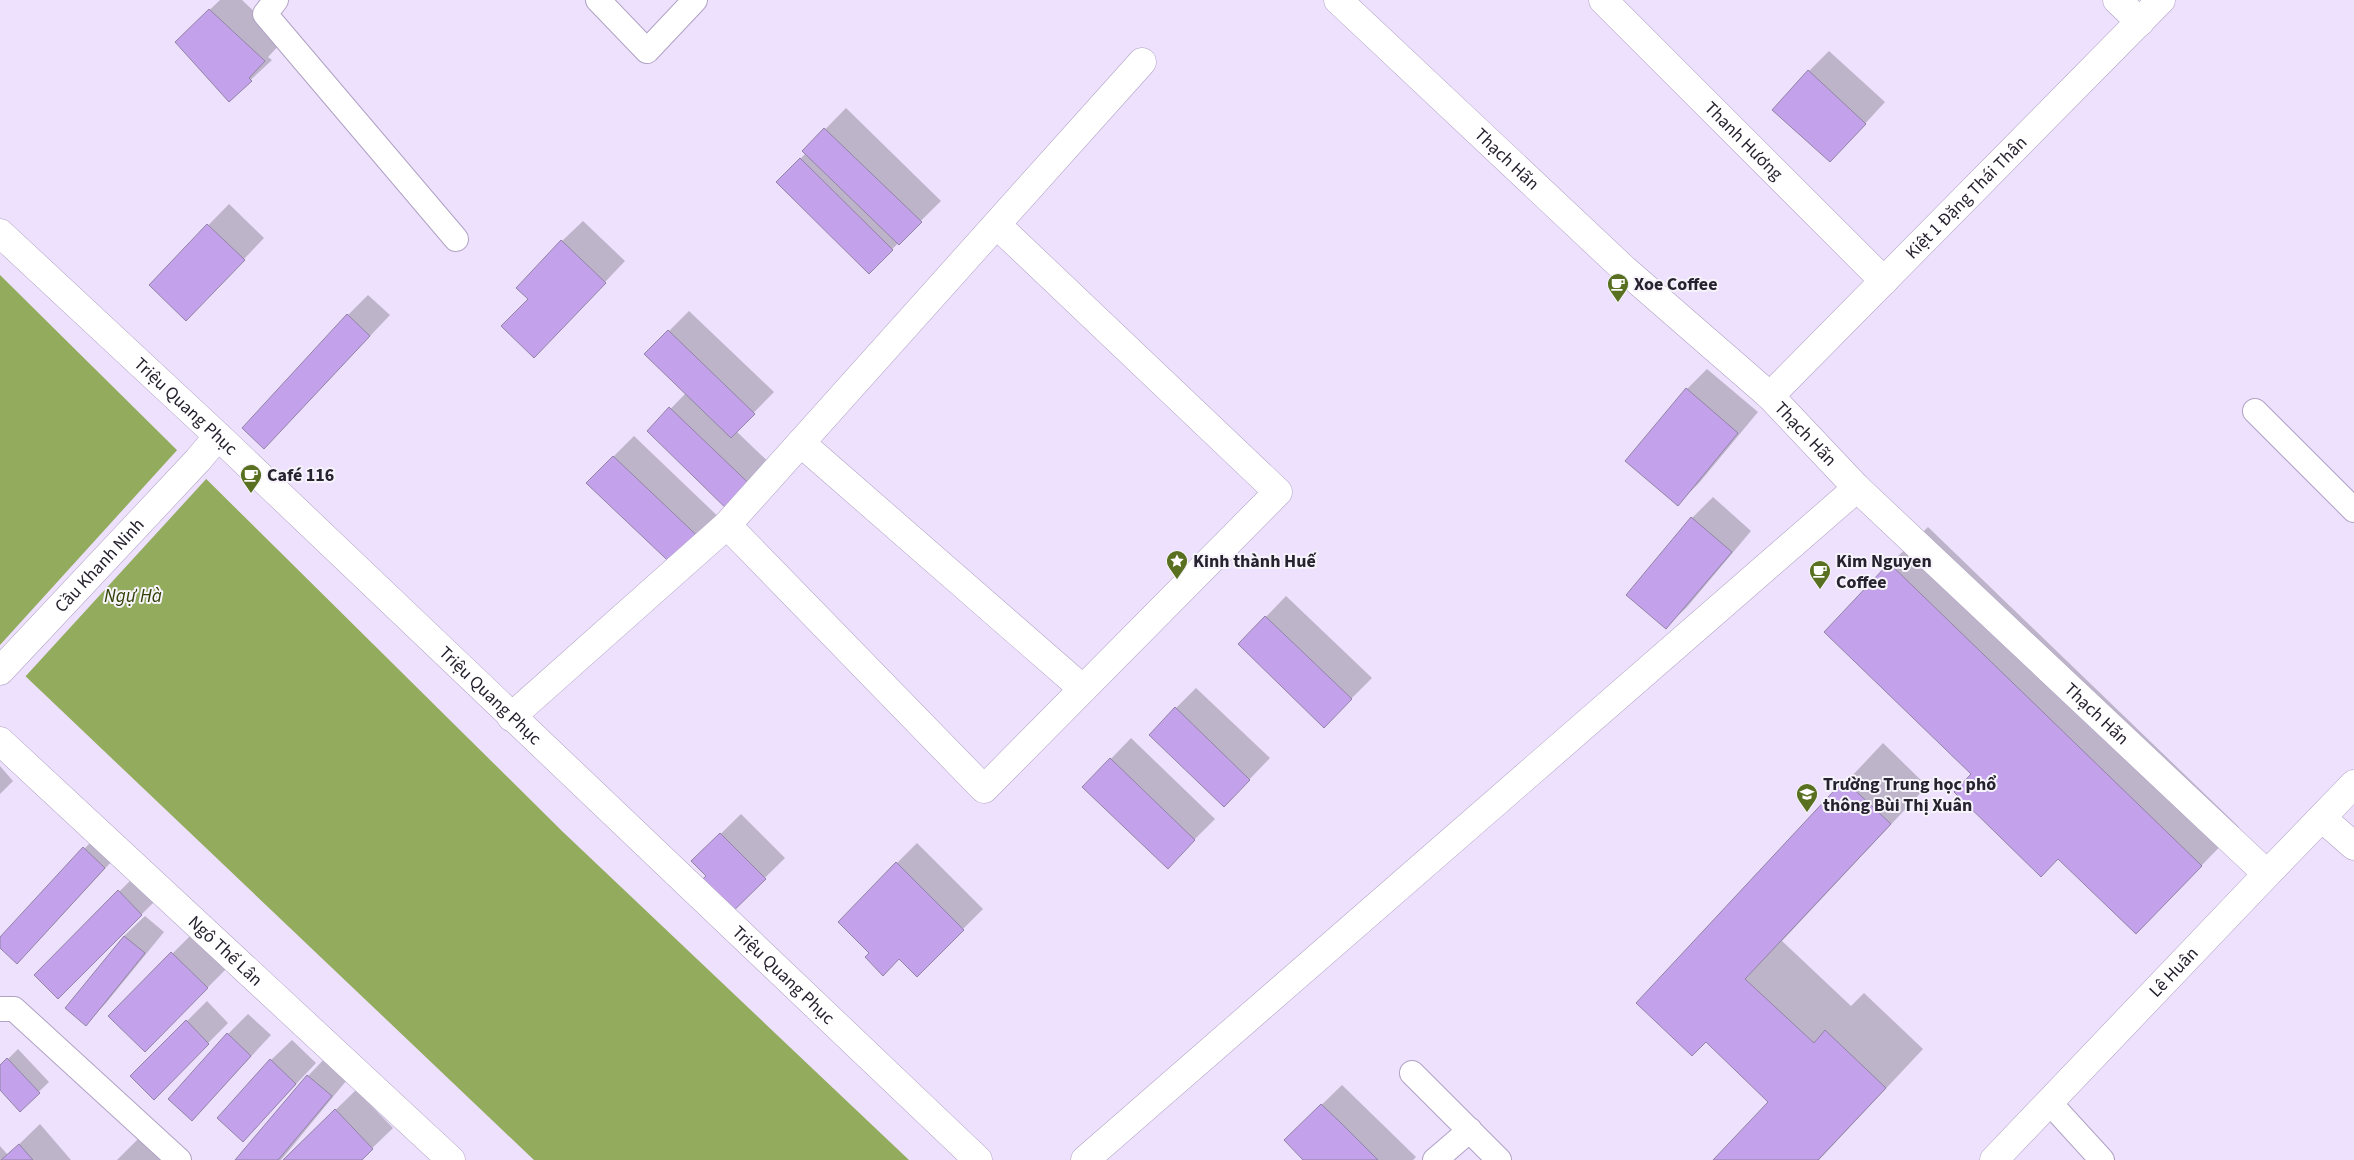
<svg xmlns="http://www.w3.org/2000/svg" width="2354" height="1160" viewBox="0 0 2354 1160" font-family="'Source Sans 3',sans-serif">
<style>
.water{fill:#92ab5d}
.pier{fill:#ede1fd}
.shadow{fill:#0003}
.building{fill:#c3a2eb;stroke:#9284a4}
.lines{fill:none;stroke-linecap:round;stroke-linejoin:round}
.service-casing{stroke:#b0a2c3;stroke-width:26}
.minor-casing{stroke:#b0a2c3;stroke-width:29}
.tertiary-casing{stroke:#b0a2c3;stroke-width:29}
.service{stroke:#fff;stroke-width:24}
.minor{stroke:#fff;stroke-width:28}
.tertiary{stroke:#fff;stroke-width:28}
.labels{text-anchor:middle;stroke-width:4;stroke-linejoin:round;paint-order:stroke}
.street-label{font-size:18px;fill:#27222f;stroke:#f6f3fa}
.poi-label{font-size:18px;font-weight:bold;fill:#27222f;stroke:#f6f3fa;text-anchor:start}
.water-label{font-size:19px;font-style:italic;fill:#314004;stroke:#f6f3fa}
</style>
<rect width="100%" height="100%" fill="#ede1fd"/>
<path class="water" d="M0 275 563 832 909 1160H534L0 652Z"/>
<path class="pier" d="M179 448 208 477 24 678 0 655V645Z"/>
<path class="shadow" d="M220 0H242L284 40 268 57 272 60 229 100 197 22Z
M1829 51 1885 102 1850 140 1809 71Z
M846 108 941 201 869 272 778 182 806 153 804 151Z
M229 204 264 238 206 299 150 285Z
M583 221 625 261 554 336 530 298 562 241Z
M368 295 390 315 284 427 348 315Z
M689 311 774 392 736 431 781 474 738 518 649 431 686 393 646 354Z
M1707 369 1758 412 1699 483 1678 504 1687 389Z
M634 436 728 526 703 553 613 457Z
M1713 497 1751 531 1687 607 1666 627 1628 595 1692 518Z
M1928 527 2239 827 2136 933 1973 774 1890 564Z
M1286 596 1372 678 1324 726 1240 644Z
M1196 688 1270 758 1244 785 1176 708Z
M1131 738 1215 819 1188 846 1084 787Z
M1883 743 1927 786 1782 941 1851 1006 1864 993 1923 1049 1819 1160H1715L1770 1102 1706 1040 1638 1003Z
M0 766 13 781 0 794Z
M741 814 785 858 717 925 707 875 693 861Z
M104 828 125 847 37 942 0 946V936L1 937Z
M917 843 983 909 917 975 900 958 871 953 897 863Z
M140 871 162 894 58 998 35 975Z
M145 916 164 932 106 1003 86 1024 124 936Z
M193 933 228 967 145 1051 110 1016Z
M207 1001 228 1023 154 1098 132 1076Z
M248 1014 271 1035 192 1120 228 1034Z
M292 1040 316 1063 243 1140 271 1060Z
M18 1049 49 1082 20 1110 0 1088V1067Z
M328 1055 351 1075 281 1160H237L308 1076Z
M1342 1085 1416 1157 1413 1160H1304L1306 1120Z
M356 1090 393 1128 360 1160H284Z
M40 1124 71 1160H0V1146L8 1155Z
M141 1136 166 1160H117Z"/>
<path class="building" d="M209 9 265 61 249 78 252 81 229 102 175 42Z
M1808 70 1866 124 1830 162 1772 110Z
M824 128 922 222 899 245 802 151Z
M800 158 893 250 869 274 776 182Z
M207 224 245 260 186 321 149 285Z
M561 240 606 283 534 358 501 326 528 299 516 288Z
M347 314 370 336 264 449 242 428Z
M668 330 755 414 731 438 644 354Z
M1686 388 1738 433 1678 506 1625 461Z
M669 407 761 495 738 520 647 431Z
M613 456 709 547 683 575 586 483Z
M1691 517 1732 552 1666 629 1626 595Z
M1889 563 2202 866 2136 934 2058 859 2041 877 1954 792 1971 774 1824 632Z
M1265 616 1352 699 1324 728 1238 644Z
M1175 707 1250 780 1224 807 1149 735Z
M1110 758 1195 840 1168 869 1082 787Z
M1844 780 1891 824 1745 979 1814 1043 1825 1030 1886 1088 1818 1160H1713L1768 1102 1706 1042 1692 1056 1636 1003Z
M720 833 766 879 717 927 685 895 706 876 691 861Z
M83 847 105 868 17 964 0 948V937Z
M896 862 964 930 917 977 899 959 883 976 865 957 869 953 838 922Z
M118 890 142 915 58 999 34 975Z
M124 936 145 953 86 1026 65 1008Z
M171 952 208 988 145 1052 108 1016Z
M186 1020 209 1044 154 1100 130 1076Z
M227 1033 251 1056 192 1121 168 1099Z
M7 1058 40 1093 20 1112 0 1090V1065Z
M270 1059 296 1084 243 1142 217 1118Z
M307 1075 332 1096 278 1160H235Z
M1321 1104 1340 1122 1378 1160H1303L1284 1140Z
M335 1109 373 1149 362 1160H283Z
M19 1144 33 1160H1Z"/>
<g class="lines">
<g class="service-casing">
<path id="service" d="M276 0 265 14 456 239
M598 0 647 51 695 0
M2255 411 2354 510
M0 1009H14L179 1160
M1412 1073 1499 1160
M2049 1102 2102 1160
M1435 1160 1470 1130"/>
</g>
<g class="minor-casing">
<g id="minor">
<path id="s1" d="M1603 0 1884 281"/>
<path d="M2117 0 2140 22"/>
<path id="s2" d="M0 233 218 436 978 1160"/>
<path id="s3" d="M1770 396 2161 0"/>
<path d="M801 443 1083 689"/>
<path d="M727 525 984 789 1278 492 997 225"/>
<path id="s4" d="M0 671 198 460 218 436"/>
<path d="M511 717 727 525 1142 62"/>
<path id="s5" d="M0 741 451 1160"/>
<path d="M1085 1160 1857 488"/>
<path id="s6" d="M1994 1160 2267 874"/>
</g>
</g>
<g class="tertiary-casing">
<g id="tertiary">
<path id="s7" d="M1338 0 1624 269 1770 396 1857 488 2267 874 2354 784"/>
<path d="M2322 818 2354 846"/>
</g>
</g>
<use href="#service" class="service"/>
<use href="#minor" class="minor"/>
<use href="#tertiary" class="tertiary"/>
</g>
<defs>
<g id="cafe-pin" transform="scale(1.125)"><path d="M0 17L-7.5 6A9.5 9.5 0 1 1 7.5 6Z" fill="#5a7021" stroke="#f6f3fa"/><path d="M-5.5-4.5H6V0H3Q3 3.5 0 3.5H-2.5Q-5.5 3.5-5.5 0ZM3-3.2v2h1.7v-2ZM-6 4.5H4V6H-6Z" fill="#fff"/></g>
<g id="sight-pin" transform="scale(1.125)"><path d="M0 17L-7.5 6A9.5 9.5 0 1 1 7.5 6Z" fill="#5a7021" stroke="#f6f3fa"/><path d="M0-6L1.8-2.2L6-1.7L2.9 1.2L3.7 5.4L0 3.3L-3.7 5.4L-2.9 1.2L-6-1.7L-1.8-2.2Z" fill="#fff"/></g>
<g id="school-pin" transform="scale(1.125)"><path d="M0 17L-7.5 6A9.5 9.5 0 1 1 7.5 6Z" fill="#5a7021" stroke="#f6f3fa"/><path d="M0-5L7-2L0 1L-7-2ZM-4 1L0 2.5L4 1V4Q0 6-4 4Z" fill="#fff"/></g>
</defs>
<g fill-rule="evenodd">
<use href="#cafe-pin" x="1618" y="284"/>
<use href="#cafe-pin" x="251" y="475"/>
<use href="#sight-pin" x="1177" y="561"/>
<use href="#cafe-pin" x="1820" y="571"/>
<use href="#school-pin" x="1807" y="794"/>
</g>
<g class="labels">
<g class="street-label">
<text dy="6" stroke="none"><textPath href="#s1" startOffset="199">Thanh Hương</textPath></text>
<text dy="6" stroke="none"><textPath href="#s7" startOffset="232">Thạch Hãn</textPath></text>
<text dy="6" stroke="none"><textPath href="#s3" startOffset="279">Kiệt 1 Đặng Thái Thân</textPath></text>
<text dy="6" stroke="none"><textPath href="#s2" startOffset="254">Triệu Quang Phục</textPath></text>
<text dy="6" stroke="none"><textPath href="#s7" startOffset="638">Thạch Hãn</textPath></text>
<text dy="6" stroke="none"><textPath href="#s4" startOffset="145">Cầu Khanh Ninh</textPath></text>
<text dy="6" stroke="none"><textPath href="#s2" startOffset="674">Triệu Quang Phục</textPath></text>
<text dy="6" stroke="none"><textPath href="#s7" startOffset="1042">Thạch Hãn</textPath></text>
<text dy="6" stroke="none"><textPath href="#s5" startOffset="308">Ngô Thế Lân</textPath></text>
<text dy="6" stroke="none"><textPath href="#s6" startOffset="260">Lê Huân</textPath></text>
<text dy="6" stroke="none"><textPath href="#s2" startOffset="1079">Triệu Quang Phục</textPath></text>
</g>
<g class="poi-label">
<text x="1634" y="290">Xoe Coffee</text>
<text x="267" y="481">Café 116</text>
<text x="1193" y="567">Kinh thành Huế</text>
<text x="1836" y="567">Kim Nguyen<tspan x="1836" dy="21">Coffee</tspan></text>
<text x="1823" y="790">Trường Trung học phổ<tspan x="1823" dy="21">thông Bùi Thị Xuân</tspan></text>
</g>
<g class="water-label">
<text x="133" y="602">Ngự Hà</text>
</g>
</g>
</svg>
